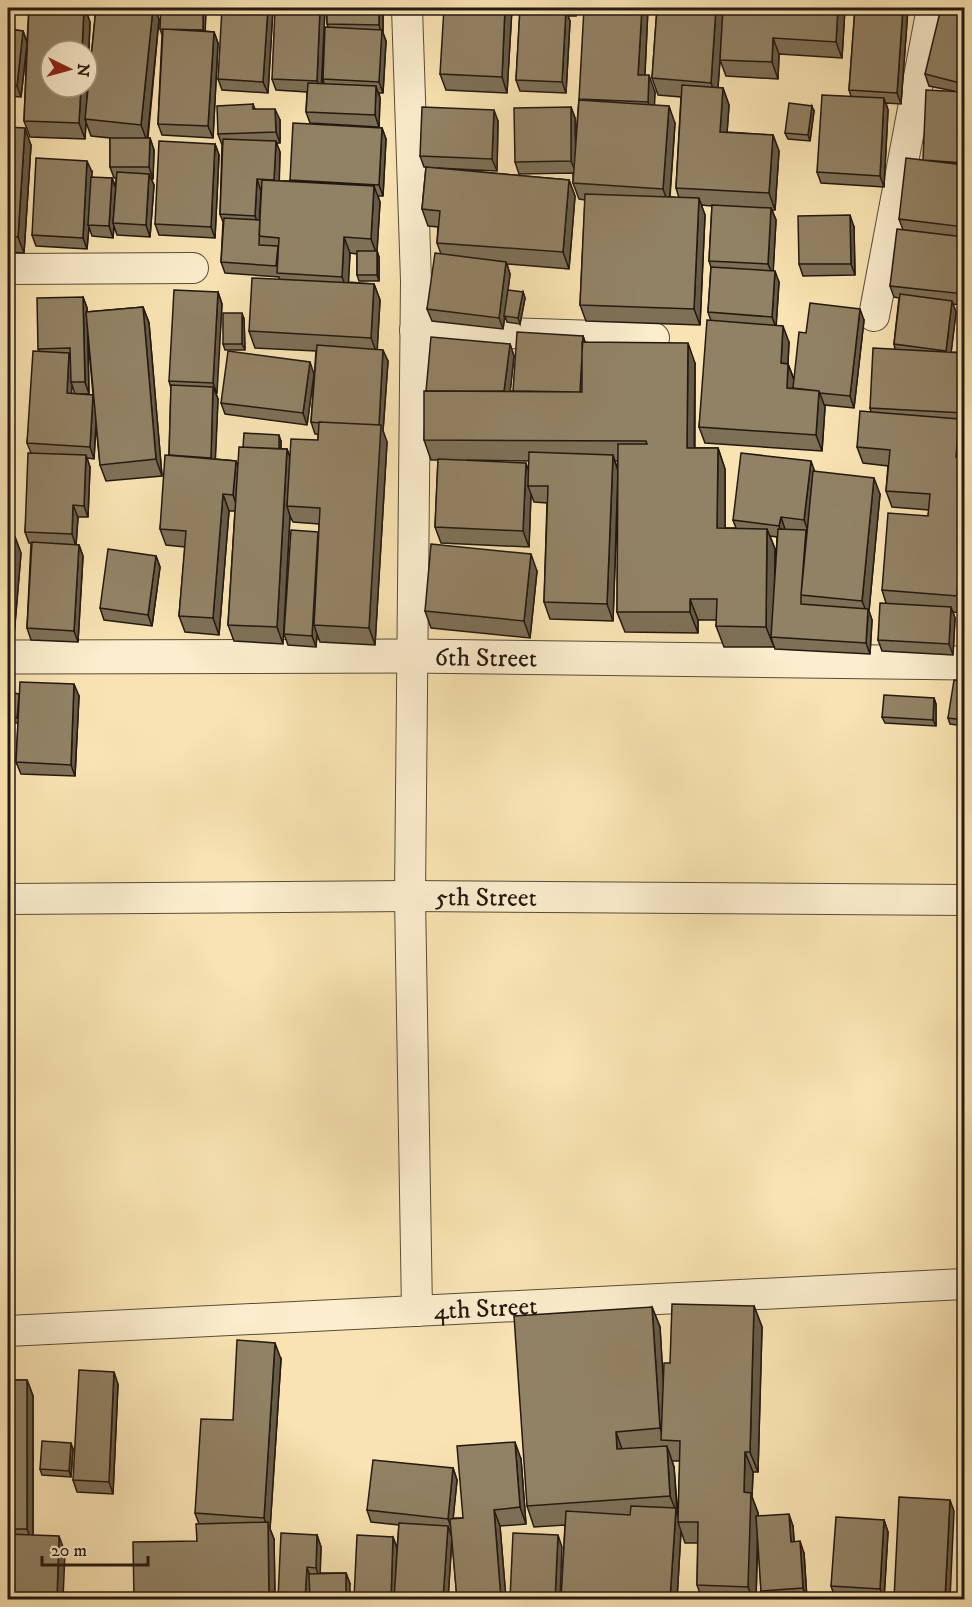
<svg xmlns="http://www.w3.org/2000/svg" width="972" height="1607" viewBox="0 0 972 1607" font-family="'IM FELL DW Pica',serif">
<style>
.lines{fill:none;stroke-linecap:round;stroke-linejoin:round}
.minor-casing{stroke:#584c39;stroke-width:32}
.tertiary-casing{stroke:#584c39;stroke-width:35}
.minor{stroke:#fbedcd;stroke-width:30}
.tertiary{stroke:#fbedcd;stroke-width:33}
.wall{fill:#7e7057;stroke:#231911;stroke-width:1.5;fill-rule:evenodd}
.shaded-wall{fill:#665b47;stroke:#231911;stroke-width:1.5}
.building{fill:#928265;stroke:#231911;stroke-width:1.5}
.labels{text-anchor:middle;stroke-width:5;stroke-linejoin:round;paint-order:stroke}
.street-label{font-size:26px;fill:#231911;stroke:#fbedcd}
</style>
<rect width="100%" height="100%" fill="#f9e3b2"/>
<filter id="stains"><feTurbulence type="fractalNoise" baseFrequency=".00333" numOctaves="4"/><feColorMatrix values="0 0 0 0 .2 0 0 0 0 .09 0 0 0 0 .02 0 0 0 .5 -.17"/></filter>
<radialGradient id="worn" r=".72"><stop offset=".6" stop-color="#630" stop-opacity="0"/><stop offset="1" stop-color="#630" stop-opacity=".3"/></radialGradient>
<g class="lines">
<g class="minor-casing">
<g id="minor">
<path d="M407 8 416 281 410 896 417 1311"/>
<path d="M8 269 193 268"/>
<path d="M874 316 932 8"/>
<path d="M415 330 654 338"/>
<path id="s1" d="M8 899 410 896 964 900"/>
<path id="s2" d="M8 1331 964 1284"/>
</g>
</g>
<g class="tertiary-casing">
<g id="tertiary">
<path id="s3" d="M8 657 411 656 964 663"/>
</g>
</g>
<use href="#minor" class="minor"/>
<use href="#tertiary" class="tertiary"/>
</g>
<path class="wall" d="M29 8H85L90 22 87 99 96 8H155L159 19 148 138H150L154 150 153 179H151L154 185 150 237 117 235 114 226 113 238 92 236 89 227 87 249 36 246 32 235 92 172 91 180 112 178 116 187V178H114L110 167V138L91 136 86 122 85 139 30 137 24 121 27 46 21 97 8 96V29L23 31 27 42Z
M161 8H206L205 31 214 32 218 43 213 138 162 135 158 124 162 35 160 29Z
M273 8 268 93 222 90 218 79Z
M325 8 322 83H324L323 79 328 27 327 24V8H383V33L386 41 383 93H379L380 98 379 127 310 123 306 112 307 92 276 90 272 79Z
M512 8 507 93 446 90 440 74Z
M519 8H576V16H568L570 21 566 93 520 91 516 80 520 11Z
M648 8 645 75 655 92 654 105 675 123 670 197 679 198 676 188 681 97 658 95 652 78 657 8H845L842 58 779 54 778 79 726 76 720 60 722 32 718 88H723L729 105 727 132 773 135 779 151 775 210H772L776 220 773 271 779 282 776 325 789 342 788 364 794 379 806 333 864 320 854 408 824 405 825 407 822 451 705 443 699 427 711 321 708 312 711 267 709 261 712 206 701 205 705 215 700 325 586 321 580 305 585 200 579 199 573 183V173L519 174 515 162 571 107 575 118V147L579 99Z
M855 8H908L901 104 886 103 888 110 884 187 821 183 817 172 851 96 849 90Z
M964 8V305L953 304 956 312 951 352 964 353V429H963V613L953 612 955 618 953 655 882 651 878 640 886 603 882 590 928 516 929 510 892 507 886 491 888 466 863 463 857 447 871 412 870 408 895 349 894 344 899 298 894 297 890 286 903 230 899 219 954 91 929 86 925 74Z
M253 104 255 109 280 120V143H276L280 152 279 181H290V180L382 128 386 139 383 196H378L380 202 377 251 379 257V281H359L357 275V254L350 253 348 282 374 284 380 300 377 349 388 361 383 431 387 442 375 645 320 642 317 634 316 647 288 645 284 634 319 534V524L293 522 290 516 283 644 234 641 228 625 235 511H229L219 635 185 632 179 616 185 547 166 545 160 529 169 455 171 388 169 381 218 292 222 304 216 394 218 399 215 459 236 461 238 465 243 447 281 441V449H287L290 456 318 440V434H315L311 422 316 351 255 348 249 331 279 279V277L225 273 221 262 223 222 220 214 222 145 218 134Z
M814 111 810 141 788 139 785 133Z
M498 121 497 171 438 168 569 180 575 196 569 269 507 264 510 274 506 305 523 292 525 298 520 324 507 322 505 316 503 329 432 321 427 309 441 254 437 243 438 227 428 226 422 209 426 167H424L420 156Z
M8 127 31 145 24 253 8 252Z
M215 144 219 155 215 238 159 235 155 224Z
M854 227 855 275 803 276 799 264Z
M83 297 87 308V312L143 307 149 323 162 476 106 481 100 465 96 425 94 459 87 458 90 467 88 517H78L76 545H79L83 556 78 642 31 640 27 628 31 543H29L25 532 31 453 27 443 39 351 38 349ZM88 336 93 395 77 394H89ZM72 385 75 394 71 393Z
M244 319 245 350H225L223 344Z
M583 336 585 342 695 363V448H718L725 469V528H736L733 520 815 472 880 494 869 611 872 620 870 654 775 649 774 646V647H724L716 626 717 620H698V633L625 632 617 612 618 488 613 621 550 619 544 602 547 503 534 502 531 494 529 547 441 543 435 527 438 460H431L424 440 426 391 510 344 514 356 510 391H513ZM467 460 529 461V471ZM615 461H618V470ZM770 536 777 537 775 581V549Z
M314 374 307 425 225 414 221 403Z
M8 536 15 537 21 553 14 636 8 635Z
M156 556 160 567 152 626 104 620 100 608Z
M537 571 530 638 431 628 425 611Z
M964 681V726L950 724 948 718Z
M8 692 19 694 79 696 75 776 21 774 16 762 18 723 8 722Z
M934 698 936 704V726L885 723 882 717Z
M754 1306 762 1327 758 1472H753L752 1497 758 1513V1516L793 1526 794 1542 804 1553 807 1599H764L761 1591 758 1535 756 1599H702L697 1585 698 1543H685L681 1531 677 1599H561L565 1525 534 1527 527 1506 652 1307 660 1327 663 1383 670 1363ZM672 1461H680L678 1515 674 1467Z
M281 1359 270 1529 274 1539 275 1599H134L197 1541 199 1524 195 1513 233 1420Z
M8 1380H27L33 1396V1535L65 1552 8 1599Z
M118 1384 113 1494 77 1492 73 1480Z
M73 1449 71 1477 42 1475 40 1469Z
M521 1459 526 1524 500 1526 506 1599H457L452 1538 448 1599H355L354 1598 393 1537 397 1548 399 1525 371 1522 367 1510 453 1468 457 1480 453 1518H463Z
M884 1520 888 1532 884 1599 835 1598 831 1586Z
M317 1535 321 1547 320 1573H346L350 1584 278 1599Z"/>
<path class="shaded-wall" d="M84 8H85L90 22 86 120 85 119 86 122 85 139 79 123 81 87H87V51H82Z
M153 8H155L159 19 147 141 141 125Z
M203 8H206L205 36 203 30Z
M268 8H273L268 93 263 82Z
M320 8H325L321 92 317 81Z
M379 8H383V33L386 41 383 93 379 82 381 33 379 25Z
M505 8H512L507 93 502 77Z
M572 8H576V16Z
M642 8H648L644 91 638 75Z
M716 8H724L717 99 711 83Z
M838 8H845L842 58 836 42Z
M903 8H908L901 104 897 93Z
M566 10 570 21 566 93 562 82Z
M23 31 27 43 21 97 17 86Z
M214 32 218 43 213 138 208 126Z
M773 38 779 54 778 79 772 62Z
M649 75 655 92 654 119 648 102Z
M376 86 380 98 379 127 375 115Z
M723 88 729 105 726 148 720 132Z
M884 98 888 110 884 187 880 176Z
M669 106 675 123 669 206 663 189Z
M812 106 814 111 810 141 808 135Z
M571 107 575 118 576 173 571 161Z
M275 109 280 120V143L276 132Z
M494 110 498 121 497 171 492 159Z
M25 128 31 145 24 253 18 237Z
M382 128 386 139 383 196 379 185Z
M773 135 779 151 775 210 769 193Z
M150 138 154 150 153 179 149 167Z
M276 141 280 152 279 192 274 180Z
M215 144 219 155 215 238 211 227Z
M87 161 92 172 89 225H88L89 227 87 249 83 238Z
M149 174 154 185 150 237 146 225Z
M112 178 116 189 113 223 114 226 113 238 109 226Z
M257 179 261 191 259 227 255 216Z
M569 180 575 196 569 269 563 252Z
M374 186 380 202 377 251 379 257V281L377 275V255L371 239Z
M699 198 705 215 700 325 694 309Z
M771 208 776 220 773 275 768 264Z
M850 215 854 227 855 275 851 264Z
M344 237 350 253 348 294 342 277Z
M506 262 510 274 503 329 499 318Z
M775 271 779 282 776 328 772 317Z
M374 284 380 300 377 354 371 338Z
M218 292 222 304 217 394 213 383Z
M523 292 525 298 520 324 518 318Z
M83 297 87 308 89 394 85 382Z
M952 301 956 312 950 362 946 351Z
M143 307 149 323 162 476 156 459Z
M860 309 864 320 854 408 850 396Z
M242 313 244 319 245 350 242 344Z
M783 326 789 342 787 380 781 363Z
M583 336 587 347 583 411 579 400Z
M688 343 695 363 694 469 687 448Z
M510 344 514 356 508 412 503 400Z
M383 350 388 361 383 431 387 442 375 645 369 628 379 426Z
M69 353 73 365 71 382 72 385 71 405 67 393Z
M310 362 314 374 307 425 303 413Z
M788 364 794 380V390L787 388Z
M213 387 218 399 215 469 211 458Z
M819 391 825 407 822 451 816 435Z
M93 395 97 406 94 459 90 447Z
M959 419 964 433 962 474 956 457Z
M279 435 281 441 280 463 278 457Z
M718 448 725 469V549L717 528Z
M287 449 293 466 287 506 290 516 283 644 277 627Z
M86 455 90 467 88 517 84 506Z
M613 455 618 471 613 621 607 604Z
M236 461 242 477 239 512 233 495Z
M811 461 815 472 808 531 804 520Z
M526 463 532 480 528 486 531 494 529 547 523 531Z
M874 478 880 494 869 611 872 620 870 654 866 643 868 616 862 601Z
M223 494 229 511 219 635 213 618Z
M964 498V590L963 613 957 596Z
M73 505 78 517 76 546 72 534Z
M781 517 785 529 784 538 779 526Z
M767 529 775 549 774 637H771L774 647 766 627Z
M318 532 322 544 314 625 317 634 316 647 312 636Z
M15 537 21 553 14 636 8 620Z
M79 545 83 556 78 642 74 631Z
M531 554 537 571 530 638 524 621Z
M156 556 160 567 152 626 148 615Z
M690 599 698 620V633L690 612Z
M951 607 955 618 953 655 949 644Z
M74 684 79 696 75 776 71 765Z
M934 698 936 704V726L933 720Z
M754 1306 762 1327 758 1472 750 1452Z
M652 1307 660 1327 667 1440H664L660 1428Z
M275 1343 281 1359 270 1529 274 1539 275 1599H269L268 1529 264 1518Z
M114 1372 118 1384 113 1494 109 1482Z
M27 1380 33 1396V1545L27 1529Z
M616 1432 623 1452 617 1449Z
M515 1442 521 1459 526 1524 520 1507Z
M71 1443 73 1449 71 1477 69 1471Z
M667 1446 674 1467 677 1513 681 1522H678L681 1531 677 1599H670L676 1511 670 1496Z
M745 1452 753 1472 752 1497 758 1513 756 1599H753L748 1587 744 1492Z
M453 1468 457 1480 452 1530 448 1519Z
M950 1500 954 1511 950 1599H945Z
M494 1510 500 1526 506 1599H501Z
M789 1514 793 1526 795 1554 791 1542Z
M884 1520 888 1532 884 1599 880 1589Z
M448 1526 452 1537 448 1599H443Z
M317 1535 321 1547 320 1580 316 1568Z
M558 1535 562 1547 560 1599H555Z
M59 1536 65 1552 63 1599H57Z
M393 1537 397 1548 395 1599H391Z
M800 1541 804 1553 807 1599 803 1588Z
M307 1567 311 1579 310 1599H305Z
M346 1573 350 1584V1599H346Z"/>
<path class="building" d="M29 8H84L82 51H51V87H81L79 123 24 121Z
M96 8H153L141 125 85 119Z
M161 8H203V30L160 29Z
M222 8H268L263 82 218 79Z
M275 8H320L317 81 272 79Z
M327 8H379V25L327 24Z
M444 8H505L502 77 440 74Z
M520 8 566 10 562 82 516 80Z
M584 8H642L638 75H649L648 102 579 99Z
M657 8H716L711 83 652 78Z
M723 8H838L836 42 773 38 772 62 720 60Z
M855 8H903L897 93 849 90Z
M941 8H964V84L925 74Z
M325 27 382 30 379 82 323 79Z
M8 29 23 31 17 86 8 85Z
M163 29 214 32 208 126 158 124Z
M308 83 376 86 375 115 306 112Z
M682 85 723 88 720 132 773 135 769 193 676 188Z
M926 90 964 92V163L923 160Z
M822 95 884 98 880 176 817 172Z
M579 100 669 106 663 189 573 183Z
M789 103 812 106 808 135 785 133Z
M253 104V109H275L276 132 218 134 217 106Z
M422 107 494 110 492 159 420 156Z
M571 107V161L515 162 514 108Z
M293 123 382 128 379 185 290 180Z
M8 127 25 128 18 237 8 236Z
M110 138H150L149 167H110Z
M223 139 276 141 274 180 257 179 255 216 220 214Z
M159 141 215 144 211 227 155 224Z
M36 158 87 161 83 238 32 235Z
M906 158 964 165V227L899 219Z
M426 167 569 180 563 252 437 243 440 211 422 209Z
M117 172 149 174 146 225 113 223Z
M91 177 112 178 109 226 88 225Z
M262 180 374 186 371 239 344 237 342 277 277 273 279 238 259 236Z
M585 194 699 198 694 309 580 305Z
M712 205 771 208 768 264 709 261Z
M850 215 851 264H799L798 216Z
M224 218 260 220 259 245 278 246 276 266 221 262Z
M897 229 964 237V294L890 286Z
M357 251H377V275H357Z
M435 253 506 262 499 318 427 309Z
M711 267 775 271 772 317 708 312Z
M252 278 374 284 371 338 249 331Z
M174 290 218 292 213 383 169 381Z
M508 290 523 292 518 318 504 316Z
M900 294 952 301 946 351 894 344Z
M83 297 85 382H71L70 348 38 349 37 298Z
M810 303 860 309 850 396 820 393 819 391 793 388 799 332 806 333Z
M143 307 156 459 100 465 86 312Z
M223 313H242V344H223Z
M707 320 783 326 781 363 788 364 787 388 819 391 816 435 699 427Z
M517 332 583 336 580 392 513 391Z
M431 337 510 344 504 391H426Z
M582 342 688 343 687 448H718L717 528 767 529 766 627 716 626 717 599H690V612H617L618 444H647L646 441 424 440V391L582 392Z
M317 345 383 350 379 425 319 422V423L311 422Z
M873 348 964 353V413L870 408Z
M33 351 69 353 67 393 93 395 90 447 27 443Z
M228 351 310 362 303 413 221 403Z
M171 385 213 387 211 458 169 455Z
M860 411 959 419 956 457 964 458V498L957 596 882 590 888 513 928 516 930 494 886 491 890 450 857 447Z
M319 422 381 425 369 628 314 625 320 508 287 506 291 439 318 440Z
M244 433 279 435V449L243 447Z
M239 447 287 449 277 627 228 625Z
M529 452 613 455 607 604 544 602 548 486H528Z
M28 453 86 455 84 506 73 505 72 534 25 532Z
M741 453 811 461 804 520 781 517 779 526 733 520Z
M165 455 236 461 233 495 223 494 213 618 179 616 186 531 160 529Z
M438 459 526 463 523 531 435 527Z
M813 471 874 478 862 601 801 595Z
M778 529 806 530 801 595V604L868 609 866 643 771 637Z
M291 530 318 532 312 636 284 634Z
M8 536 15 537 8 620Z
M32 542 79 545 74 631 27 628Z
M431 544 531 554 524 621 425 611Z
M108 549 156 556 148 615 100 608Z
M880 603 951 607 949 644 878 640Z
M954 680 964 681V720L948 718Z
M20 682 74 684 71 765 16 762Z
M8 692 19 694 17 718 8 716Z
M884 695 934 698 933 720 882 717Z
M672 1304 754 1306 750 1452H745L744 1492 751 1493 748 1587 697 1585 698 1522H678L680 1441 661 1440 664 1363H670Z
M652 1307 660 1428 616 1432 617 1449 667 1446 670 1496 527 1506 514 1316Z
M237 1340 275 1343 264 1518 195 1513 201 1419 233 1420Z
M79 1370 114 1372 109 1482 73 1480Z
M8 1380H27V1529H8Z
M42 1441 71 1443 69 1471 40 1469Z
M515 1442 520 1507 494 1510 501 1599H457L450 1519 463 1518 457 1446Z
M373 1460 453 1468 448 1519 367 1510Z
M899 1497 950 1500 945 1599H894Z
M631 1506 676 1508 670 1599 630 1597V1599H561L566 1511 630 1515Z
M789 1514 791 1542 800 1541 803 1588 761 1591 756 1516Z
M836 1517 884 1520 880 1589 831 1586Z
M268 1522 269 1599H134L133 1542 197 1541 196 1524Z
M399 1523 448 1526 443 1599H394Z
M281 1533 317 1535 316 1568 307 1567 305 1599H278Z
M513 1533 558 1535 555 1599H510Z
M8 1534 59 1536 57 1599H8Z
M357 1535 393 1537 391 1599H357V1598H354Z
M346 1573V1599H310L309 1574Z"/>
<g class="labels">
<g class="street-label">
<text dy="9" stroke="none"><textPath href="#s3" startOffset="478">6th Street</textPath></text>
<text dy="9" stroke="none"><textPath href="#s1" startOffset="478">5th Street</textPath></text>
<text dy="9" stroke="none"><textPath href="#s2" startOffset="478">4th Street</textPath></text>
</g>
</g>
<rect width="972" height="1607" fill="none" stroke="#f9e3b2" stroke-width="30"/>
<rect x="9" y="9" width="954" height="1589" fill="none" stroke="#231911" stroke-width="3"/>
<rect x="15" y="15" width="942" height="1577" fill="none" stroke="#231911" stroke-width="1.5"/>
<g transform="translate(69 69) rotate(95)"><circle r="28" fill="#fbedcd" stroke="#a59882" stroke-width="1.5"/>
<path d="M0-4.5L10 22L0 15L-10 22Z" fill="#8f2418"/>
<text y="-9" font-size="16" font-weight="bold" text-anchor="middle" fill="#231911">N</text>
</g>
<path d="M42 1556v9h106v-9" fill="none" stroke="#231911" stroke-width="3"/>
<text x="51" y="1556" font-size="18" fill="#231911" stroke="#fbedcd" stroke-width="4.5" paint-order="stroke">20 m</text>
<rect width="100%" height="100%" filter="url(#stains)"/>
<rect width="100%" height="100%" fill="url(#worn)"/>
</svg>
